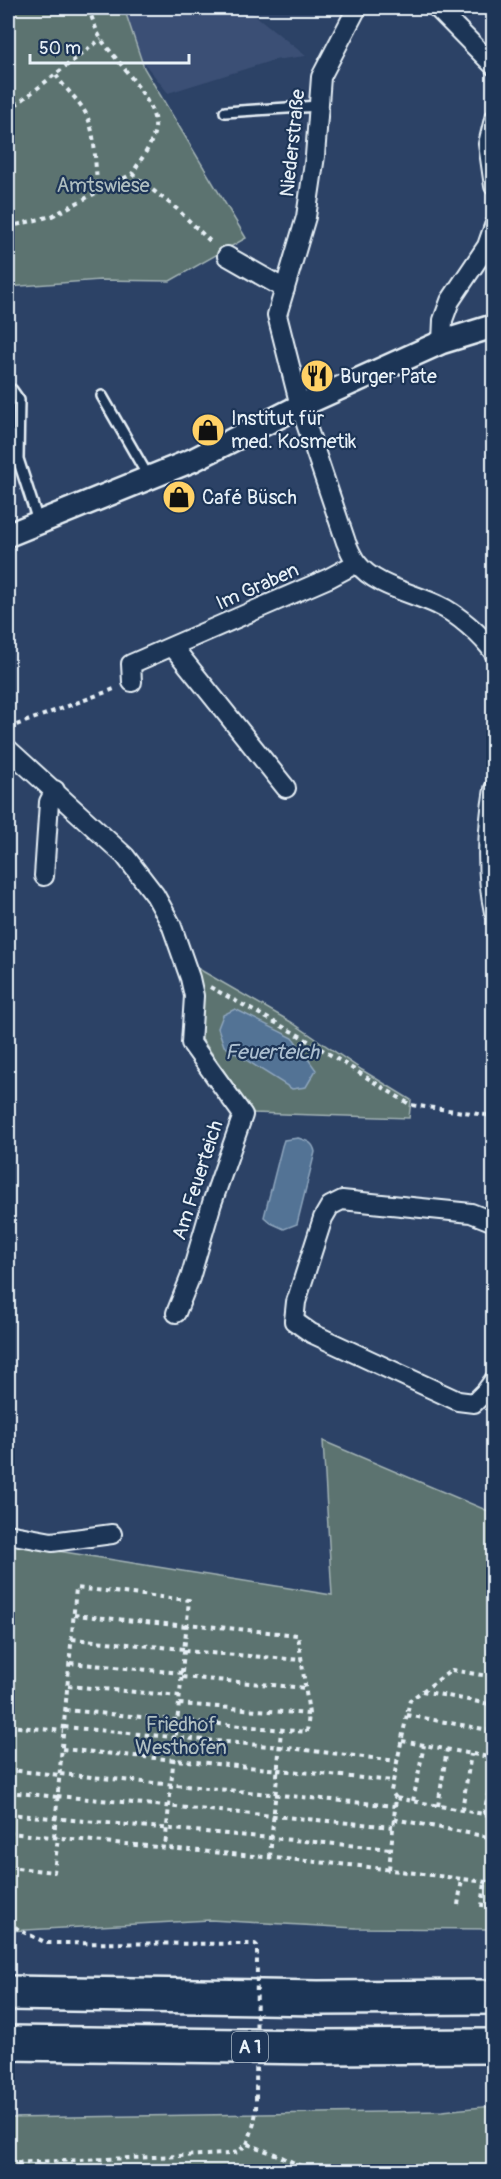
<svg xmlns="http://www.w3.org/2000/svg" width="501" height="2179" viewBox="0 0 501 2179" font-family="Pangolin,sans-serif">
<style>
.built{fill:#3b4f74}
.green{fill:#5b736f;stroke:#a2b2b4;stroke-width:1.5}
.water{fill:#527395;stroke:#8ea5bd;stroke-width:1.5}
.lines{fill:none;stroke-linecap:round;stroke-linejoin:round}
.service-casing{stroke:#e8f1f8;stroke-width:14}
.minor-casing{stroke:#e8f1f8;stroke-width:22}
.tertiary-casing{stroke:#e8f1f8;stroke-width:27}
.motorway-casing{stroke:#e8f1f8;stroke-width:38}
.path{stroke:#e8f1f8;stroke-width:4;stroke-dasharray:4.5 4.5;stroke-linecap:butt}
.service{stroke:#1d3557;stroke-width:9}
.minor{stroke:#1d3557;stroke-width:18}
.tertiary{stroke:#1d3557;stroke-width:22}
.motorway{stroke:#1d3557;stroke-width:33}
.path-bridge{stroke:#e8f1f8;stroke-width:4;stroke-dasharray:4.5 4.5;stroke-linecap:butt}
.labels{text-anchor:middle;stroke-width:4.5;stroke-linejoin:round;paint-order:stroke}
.shield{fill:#1d3557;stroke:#abb9c8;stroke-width:1.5}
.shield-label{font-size:18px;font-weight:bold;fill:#e8f1f8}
.street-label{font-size:20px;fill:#e8f1f8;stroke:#1d3557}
.park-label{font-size:20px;fill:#b0bfc1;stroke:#1d3557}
.poi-label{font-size:20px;fill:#e8f1f8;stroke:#1d3557;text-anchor:start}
.water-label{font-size:21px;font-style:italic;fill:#acbfd0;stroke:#1d3557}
</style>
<rect width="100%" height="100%" fill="#2c4266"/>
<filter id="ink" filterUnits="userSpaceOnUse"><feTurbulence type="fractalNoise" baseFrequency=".0167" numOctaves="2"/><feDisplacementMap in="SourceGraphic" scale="12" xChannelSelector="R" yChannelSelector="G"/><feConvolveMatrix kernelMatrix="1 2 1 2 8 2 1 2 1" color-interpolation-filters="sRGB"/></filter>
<g filter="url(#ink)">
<path class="built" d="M108 8H246L306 56 274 60 168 93 116 28Z"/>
<path class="green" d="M8 8H124L144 68 246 238 170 281 100 280 8 287Z
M197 968 291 1022 362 1070 411 1100 409 1118 253 1113 202 1039Z
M323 1441 493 1513V1929L356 1928 210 1920 8 1931V1543L332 1595Z
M493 2106V2171H8V2118L442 2111Z"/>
<path class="water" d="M235 1009 293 1038 316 1070 306 1087 292 1089 224 1046 218 1028 223 1015Z
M298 1138C307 1141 313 1142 315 1152L297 1224 284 1229 271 1223 264 1217 282 1146 284 1140Z"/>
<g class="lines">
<g class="service-casing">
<path id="service" d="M225 112 319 106
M8 390H12L19 400 18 459 38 521
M102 396 149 478"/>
</g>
<g class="minor-casing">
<path id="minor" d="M357 8 321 77 315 156 306 217 277 315 300 406 346 542C349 549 352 557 357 563 374 586 413 593 438 605 456 613 483 636 494 653
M437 8 494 66
M494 119 488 144 494 186
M227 256 285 289
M442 342 443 320 450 301 487 246 494 226
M173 647 286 788
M132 682 131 664 329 578 357 563
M8 749 125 856 155 895 171 924 190 978 194 996 191 1043 243 1115 212 1203 190 1278 176 1313
M494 789C487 830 485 871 494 912
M44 876 49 802 55 790
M494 1222 471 1213 342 1200 330 1206 323 1218 296 1302 294 1321 311 1333 458 1401 474 1403 486 1391 494 1380
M8 1534 52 1542 112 1534"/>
</g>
<g class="tertiary-casing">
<path id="tertiary" d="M8 535 193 460 300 406 442 342 494 326"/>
</g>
<g class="motorway-casing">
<path id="motorway" d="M8 1993 318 1998 494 1997
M8 2043 316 2047 494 2046"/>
</g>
<path class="path" d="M88 8C93 19 96 32 103 42 117 61 158 104 155 128 153 145 140 160 132 174
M56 75C64 88 78 99 85 112 98 136 93 165 99 191
M8 111 101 39
M8 227 52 216 132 174 177 209 213 244
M8 728 117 688
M210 987 300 1036 411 1105 486 1115 494 1119
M74 1615 187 1626
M72 1639 184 1649
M184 1651 302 1660
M70 1663 182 1673
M182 1677 306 1688
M68 1686 180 1696
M422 1691 494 1705
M179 1704 309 1714
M65 1710 307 1732 309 1714 298 1635 187 1624
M407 1715 494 1731
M8 1726 63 1731
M64 1727 280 1747 397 1761
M402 1741 494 1758
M62 1749 393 1781
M8 1770 60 1775
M60 1774 395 1806
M8 1792 58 1797
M57 1796 393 1827
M396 1798 391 1791 410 1700 452 1670 494 1677
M413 1801 424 1745
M438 1806 447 1749
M462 1810 471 1754
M8 1814 391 1849
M484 1814 494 1764
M394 1819 494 1838
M8 1833 360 1866 494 1883
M54 1837 76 1588 189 1600 165 1847
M270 1857 281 1730
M8 1867 54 1872 58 1837
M389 1869 396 1798 494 1816
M458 1905 462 1879
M482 1907 485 1882
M8 1921 19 1930 47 1943 255 1944 257 1946V1956
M247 2144C253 2129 257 2116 256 2099
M8 2163 228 2154 238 2152 247 2144 275 2154 314 2172"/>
<use href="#service" class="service"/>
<use href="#minor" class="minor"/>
<use href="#tertiary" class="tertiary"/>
<use href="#motorway" class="motorway"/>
<path class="path-bridge" d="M256 2099 257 1956"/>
</g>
</g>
<defs>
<g id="restaurant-disc" transform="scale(1.725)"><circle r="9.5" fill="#ffd166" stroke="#1d3557"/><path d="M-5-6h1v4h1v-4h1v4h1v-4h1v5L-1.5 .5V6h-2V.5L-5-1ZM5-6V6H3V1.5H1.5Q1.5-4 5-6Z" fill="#111"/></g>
<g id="shop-disc" transform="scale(1.725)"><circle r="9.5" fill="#ffd166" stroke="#1d3557"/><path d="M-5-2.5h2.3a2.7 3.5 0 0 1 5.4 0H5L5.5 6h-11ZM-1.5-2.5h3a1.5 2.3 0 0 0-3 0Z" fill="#111"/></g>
</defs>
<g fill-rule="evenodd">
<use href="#restaurant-disc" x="317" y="376"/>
<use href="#shop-disc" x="208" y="430"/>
<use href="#shop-disc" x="179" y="497"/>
</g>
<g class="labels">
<rect class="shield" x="232" y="2032" width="36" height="30" rx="4.5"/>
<g class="shield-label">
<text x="250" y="2053">A 1</text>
</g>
<g class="street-label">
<text transform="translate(292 143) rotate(-84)" y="7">Niederstraße</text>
<text transform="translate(257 586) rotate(-24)" y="7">Im Graben</text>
<text transform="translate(197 1180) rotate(-72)" y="7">Am Feuerteich</text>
</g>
<g class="park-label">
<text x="103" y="192">Amtswiese</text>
<text x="181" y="1731">Friedhof<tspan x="181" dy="23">Westhofen</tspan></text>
</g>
<g class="poi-label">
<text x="340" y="383">Burger Pate</text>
<text x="231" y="425">Institut für<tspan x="231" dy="23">med. Kosmetik</tspan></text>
<text x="202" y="504">Café Büsch</text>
</g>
<g class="water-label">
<text x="272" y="1059">Feuerteich</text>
</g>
</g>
<rect width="501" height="2179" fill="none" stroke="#1d3557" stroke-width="30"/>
<rect x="15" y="15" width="471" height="2149" fill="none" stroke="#e8f1f8" stroke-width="2" filter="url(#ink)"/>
<path d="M30 54v9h159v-9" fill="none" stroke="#e8f1f8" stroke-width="3"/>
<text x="39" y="54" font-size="18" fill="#e8f1f8" stroke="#1d3557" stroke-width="4.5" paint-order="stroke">50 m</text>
</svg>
